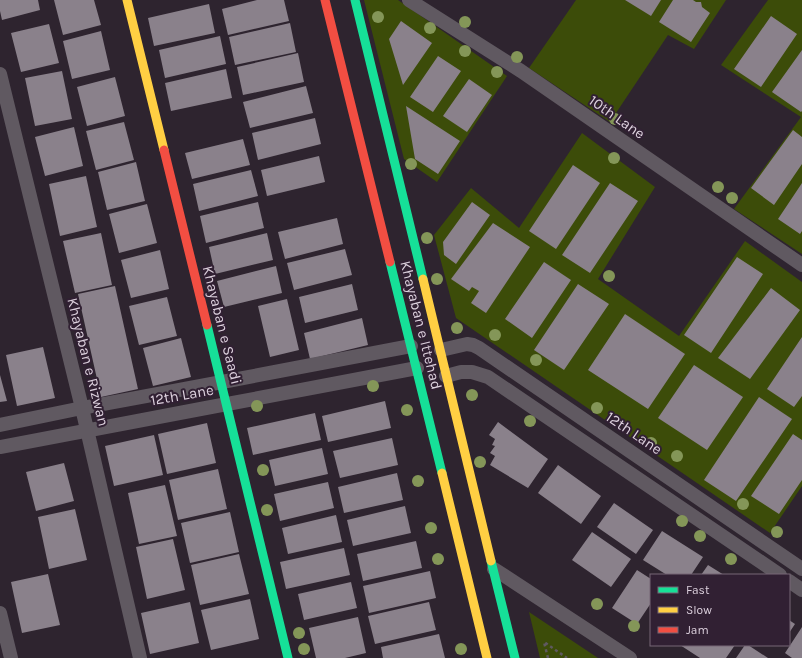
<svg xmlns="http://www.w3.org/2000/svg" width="802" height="658" viewBox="0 0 802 658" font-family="Karla,sans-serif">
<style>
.green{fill:#3c4c09}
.building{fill:#8a818b}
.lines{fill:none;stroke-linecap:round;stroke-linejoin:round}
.path{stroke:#5f5960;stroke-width:2.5;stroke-dasharray:3 3;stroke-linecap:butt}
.street{stroke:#605961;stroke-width:14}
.fast{stroke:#16e098;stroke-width:9}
.slow{stroke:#ffcf43;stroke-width:9}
.jam{stroke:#f24e42;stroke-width:9}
.tree{fill:#849658}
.labels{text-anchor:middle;stroke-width:4;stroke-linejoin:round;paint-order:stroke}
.street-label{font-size:15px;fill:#ddd1de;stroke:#312033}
</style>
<rect width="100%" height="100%" fill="#2e242f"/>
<path class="green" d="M364 0H398L507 76 437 182 404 159Z
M576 0H726L694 49 668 35 610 122 529 68Z
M768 0H802V254L734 209 801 117 721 65Z
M582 133 655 187 598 279 679 336 745 241 802 282V486L770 533 456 318 434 235 471 188 519 228Z
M529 612 598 658H540Z"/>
<path class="building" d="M0 0H38L40 10 2 20 0 11Z
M54 0H94L101 25 63 35Z
M257 0H284L289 21 228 35 222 9Z
M625 0H661L651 16Z
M673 0H693L696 2H701L702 7 710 13 691 42 659 22Z
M209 4 215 33 154 46 148 18Z
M771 16 797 34 761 87 734 69Z
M401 21 432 43 403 85 389 39Z
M290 23 296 52 235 65 229 37Z
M49 24 59 63 21 72 11 33Z
M101 31 110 70 72 79 63 41Z
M220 36 226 64 165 78 159 50Z
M802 50V111L801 112 772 92Z
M298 53 304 82 243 95 237 67Z
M438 56 461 71 433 112 410 97Z
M226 69 232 98 171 111 165 83Z
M62 71 72 119 35 126 25 78Z
M115 77 125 116 87 126 77 87Z
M469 79 492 95 467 132 443 116Z
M306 86 313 113 250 128 243 102Z
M406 106 460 141 438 174 415 159Z
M315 118 321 144 258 160 252 133Z
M124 122 134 160 96 170 86 131Z
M74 127 83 166 45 176 35 137Z
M793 130 802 137V164L774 205 751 188Z
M243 139 250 165 192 179 185 153Z
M319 156 325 182 267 196 261 170Z
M136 162 145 201 107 210 98 172Z
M573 165 600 183 556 249 529 231Z
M251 170 258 196 199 211 193 184Z
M86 176 97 227 60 236 49 184Z
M610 183 638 201 590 273 562 255Z
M802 183V231L800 234 778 219Z
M258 202 264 228 206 243 200 216Z
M472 202 490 215 456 264 444 255 443 242Z
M147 204 157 243 119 253 109 214Z
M337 218 343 244 285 259 278 232Z
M493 223 530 247 486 313 471 303 479 291 472 287 469 291 451 279Z
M101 233 112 285 75 293 63 241Z
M267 233 273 260 215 274 209 247Z
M345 249 352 275 294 290 287 263Z
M160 250 169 289 131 298 121 260Z
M737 257 763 274 711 353 684 335Z
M544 262 571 280 532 338 505 319Z
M276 266 282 293 224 307 217 281Z
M352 284 358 310 305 323 299 297Z
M578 284 609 304 564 370 534 350Z
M115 286 138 389 101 397 78 294Z
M771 288 800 310 750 379 718 358Z
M167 297 177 336 139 345 129 306Z
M287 299 299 350 270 357 258 306Z
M625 314 685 354 648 409 588 370Z
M362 318 368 345 310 359 304 333Z
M802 337V396L794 407 767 389Z
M181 338 191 377 153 386 143 348Z
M43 347 55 398 17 406 6 355Z
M694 365 743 397 707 450 658 418Z
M0 375 7 401 0 402Z
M759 397 792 419 736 501 704 480Z
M385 401 391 428 328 442 322 416Z
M315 413 321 440 253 455 247 428Z
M498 422 548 459 528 488 490 465 495 456 490 453 495 446 492 445 495 439 489 435Z
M207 423 216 463 167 474 158 434Z
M793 434 802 440V480L779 514 751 496Z
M154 435 163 475 114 486 105 446Z
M392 438 398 465 340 478 333 451Z
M322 448 328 474 275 486 269 460Z
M64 463 74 501 36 511 26 472Z
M558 465 601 496 581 524 538 493Z
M218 469 227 509 178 520 169 480Z
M397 473 403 500 344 513 338 487Z
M328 482 334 508 280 521 274 494Z
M165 485 177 536 139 544 128 493Z
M614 503 653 530 636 554 597 527Z
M405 506 411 533 353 546 347 520Z
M75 509 87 560 49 569 38 517Z
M230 512 239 552 190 563 181 523Z
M336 515 342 542 288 554 282 528Z
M662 531 703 557 691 575H667L643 560Z
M592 532 631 559 611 587 572 560Z
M173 539 185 590 147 599 136 547Z
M416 541 422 568 363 581 357 554Z
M344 548 350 575 286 589 280 562Z
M239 554 249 594 200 605 191 565Z
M708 565 724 575H701Z
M637 570 651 579V603L637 624 612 608Z
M430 571 436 598 369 613 363 586Z
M48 574 60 625 22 633 11 582Z
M351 582 357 608 304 620 298 594Z
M250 599 259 639 211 650 201 610Z
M190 602 199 643 150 654 141 613Z
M429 602 436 630 375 644 368 616Z
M358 617 366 653 345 658H316L309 628Z
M789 620 795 624 789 633Z
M802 627V658H792L785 653Z
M439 634 445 658H383L381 647Z
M680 645H735L726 658H700Z
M745 645H748L768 658H736Z"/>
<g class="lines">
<path class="path" d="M548 658 544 642 567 658"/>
<path class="street" d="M409 0 521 71 802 265
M0 74 82 408 140 658
M441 350 467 344 473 345 479 348 802 569
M446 376 461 372H472L488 377 780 575
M0 425 82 408 222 382 411 346
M0 447C139 420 278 395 417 368
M494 569 630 658
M789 581 802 590
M0 613 11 658"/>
<path class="fast" d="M355 0 423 279
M390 262 442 473
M207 325 288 658
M491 561 515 658"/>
<path class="slow" d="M127 0 164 150
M423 279 491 561
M442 473 487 658"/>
<path class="jam" d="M325 0 390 262
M164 150 207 325"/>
</g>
<g class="tree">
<circle cx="378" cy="17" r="6"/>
<circle cx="465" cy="22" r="6"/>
<circle cx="430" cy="28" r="6"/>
<circle cx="465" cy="51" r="6"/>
<circle cx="517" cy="57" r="6"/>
<circle cx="497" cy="72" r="6"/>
<circle cx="615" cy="119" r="6"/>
<circle cx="614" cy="158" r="6"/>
<circle cx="411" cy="164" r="6"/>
<circle cx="718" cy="187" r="6"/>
<circle cx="732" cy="198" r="6"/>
<circle cx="427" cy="238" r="6"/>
<circle cx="609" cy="276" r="6"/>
<circle cx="437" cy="279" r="6"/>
<circle cx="457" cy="328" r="6"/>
<circle cx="495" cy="335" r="6"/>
<circle cx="536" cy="360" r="6"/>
<circle cx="373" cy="386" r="6"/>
<circle cx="472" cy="395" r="6"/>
<circle cx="257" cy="406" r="6"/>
<circle cx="597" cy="408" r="6"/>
<circle cx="407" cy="410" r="6"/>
<circle cx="530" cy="421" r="6"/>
<circle cx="651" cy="443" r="6"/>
<circle cx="677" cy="456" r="6"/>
<circle cx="480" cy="462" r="6"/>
<circle cx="263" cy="470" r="6"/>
<circle cx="418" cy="481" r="6"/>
<circle cx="743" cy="504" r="6"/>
<circle cx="267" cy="510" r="6"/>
<circle cx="682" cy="521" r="6"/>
<circle cx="431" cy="528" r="6"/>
<circle cx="777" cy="532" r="6"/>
<circle cx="700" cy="536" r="6"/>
<circle cx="438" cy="559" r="6"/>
<circle cx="731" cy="559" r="6"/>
<circle cx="597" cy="604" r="6"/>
<circle cx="634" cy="626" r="6"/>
<circle cx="299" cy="633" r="6"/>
<circle cx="304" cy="649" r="6"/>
<circle cx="461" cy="649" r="6"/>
</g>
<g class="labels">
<g class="street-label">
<text transform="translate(617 117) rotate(35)" y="5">10th Lane</text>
<text transform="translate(222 325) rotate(76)" y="5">Khayaban e Saadi</text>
<text transform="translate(421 325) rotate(76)" y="5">Khayaban e Ittehad</text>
<text transform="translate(88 362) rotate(76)" y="5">Khayaban e Rizwan</text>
<text transform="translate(182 395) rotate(-10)" y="5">12th Lane</text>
<text transform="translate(634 433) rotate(34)" y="5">12th Lane</text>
</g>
</g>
<rect x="650" y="574" width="140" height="72" fill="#312033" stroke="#766777"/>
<rect x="658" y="587" width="20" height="6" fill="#16e098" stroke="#766777"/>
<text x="686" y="594" font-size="12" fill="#ddd1de">Fast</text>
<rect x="658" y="607" width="20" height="6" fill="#ffcf43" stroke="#766777"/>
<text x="686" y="614" font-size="12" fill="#ddd1de">Slow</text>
<rect x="658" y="627" width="20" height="6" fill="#f24e42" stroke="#766777"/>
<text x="686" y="634" font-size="12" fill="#ddd1de">Jam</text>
</svg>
